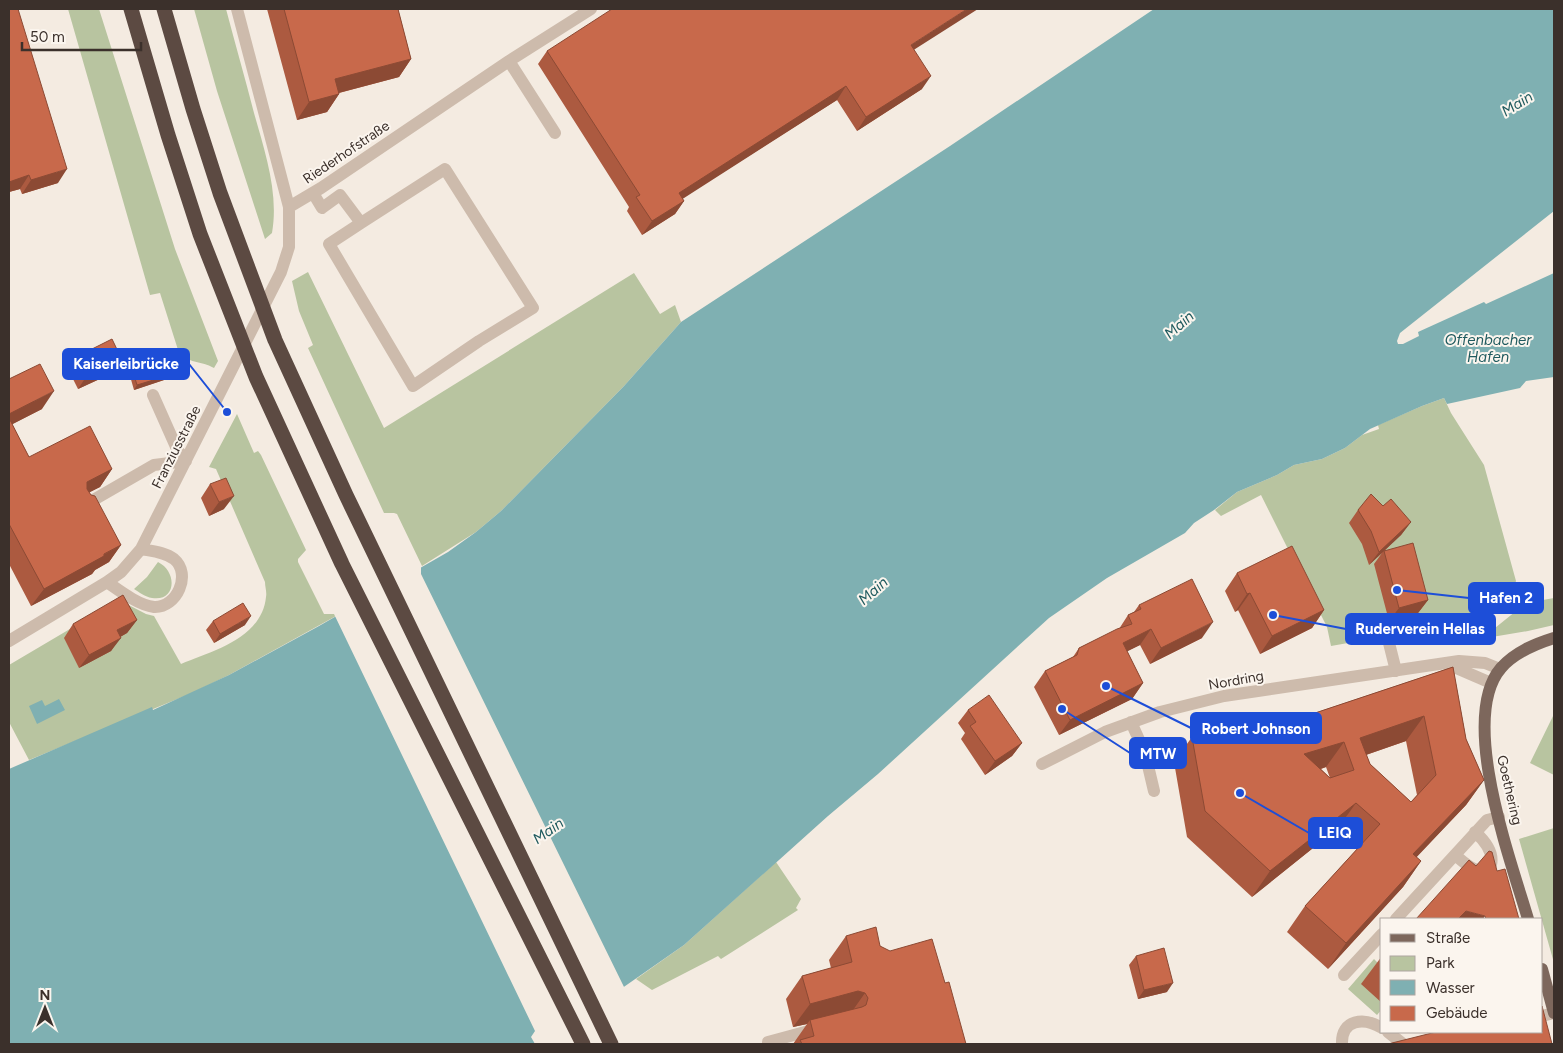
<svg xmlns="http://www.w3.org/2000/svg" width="1563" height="1053" viewBox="0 0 1563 1053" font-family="Figtree,sans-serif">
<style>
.green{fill:#b8c4a0}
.water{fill:#7fb0b2}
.pier{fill:#f4ebe1}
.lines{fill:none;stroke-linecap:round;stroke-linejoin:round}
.minor{stroke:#cdbbac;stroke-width:12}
.major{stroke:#7d675c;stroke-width:12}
.highway{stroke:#5c4a42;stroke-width:15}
.wall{fill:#ac5a40;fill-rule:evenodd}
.shaded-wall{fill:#8c4a34}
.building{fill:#c8694b;stroke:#8c4a34;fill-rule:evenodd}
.labels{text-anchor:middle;stroke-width:4;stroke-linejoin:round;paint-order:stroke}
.street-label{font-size:14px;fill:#3b302b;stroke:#fbf5ee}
.water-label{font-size:15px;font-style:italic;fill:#1f5a5e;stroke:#fbf5ee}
.leader{fill:none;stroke:#1d4ed8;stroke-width:2}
.callout-dot{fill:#1d4ed8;stroke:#fbf5ee;stroke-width:2}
.callout{fill:#1d4ed8;stroke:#1d4ed8;stroke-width:2}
.callout-label{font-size:15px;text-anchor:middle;font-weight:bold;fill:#fff}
</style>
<rect width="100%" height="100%" fill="#f4ebe1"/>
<path class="green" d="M68 9H99L175 249 218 361 214 368C200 360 193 365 179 353L160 293 150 295Z
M194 9H226C235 43 245 78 254 113 265 152 279 193 272 233L265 239 217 91Z
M308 272 384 428 634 273 660 314 675 305 681 322 624 386 501 511 476 532 422 566 397 514 394 513H384L308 348 313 345 299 311 292 281Z
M1444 398 1451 413 1484 465 1516 581C1513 591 1509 598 1502 606L1434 625 1429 629 1394 635 1393 630 1386 631 1382 637 1331 646 1327 627 1261 495 1221 516 1215 510 1237 492 1277 475 1294 465 1322 459 1345 448 1362 435 1379 429 1378 425 1422 406Z
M237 414 254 453 258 451 261 455 306 550 298 559V562L324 614H335L336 616 229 675 192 693 29 760 9 722V665L119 600 146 614 154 616 181 664C213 651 262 638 266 597 267 592 265 587 265 582L216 469 209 467Z
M158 562C178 572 176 602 152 598 145 597 139 592 134 589L147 577Z
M1554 598V625L1528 631 1486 638 1490 632 1526 603Z
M1554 714V775L1530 763Z
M1554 828V963L1519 839Z
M776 862 801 899 796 908 798 910 721 959 718 956 652 990 636 979 684 945Z
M1374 959 1380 965 1382 1009 1377 1015 1348 989Z"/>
<path class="water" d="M1154 9H1554V211L1400 333 1397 341 1398 344H1403L1419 336 1418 332 1484 302 1486 304 1554 273V377L1526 381 1520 388 1447 404 1444 398 1422 406 1370 429 1345 448 1322 459 1294 465 1277 475 1237 492 1214 510 1194 523 1185 533 1107 578 1049 618 878 774 828 816 684 945 542 1044 485 1043V1044H9V769L152 707 153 710 229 675 319 626 448 552 476 532 501 511 624 386 681 322 950 146Z
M59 699 65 710 37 724 29 706 42 700 45 706Z"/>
<path class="pier" d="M421 564V574L625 989 547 1044H535L531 1037 535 1031 334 614Z"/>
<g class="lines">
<path class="minor" d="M509 61 555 133
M313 193 322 208 340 195 361 223 445 169 533 308 479 341 413 386 329 244 361 223
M289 207 321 188 509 61 591 9
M83 506 154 465 186 461 177 449 153 395
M107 582C120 591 138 605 154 607 177 608 192 574 174 559 165 552 151 551 141 549
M1386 631 1396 671
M9 641 107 582 121 572 141 549 281 272 289 247V207L237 9
M1447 664 1491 683
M1131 722 1145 753 1154 791
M1042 764 1105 732 1160 712 1224 696 1459 661 1485 663 1500 669
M1455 855C1466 864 1477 877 1491 865 1494 852 1484 840 1475 832
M1396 919 1487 820 1499 817
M1344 975 1382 934
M1542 1016 1554 1013
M1388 1032 1403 1044
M768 1044V1042L816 1029
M1342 1044C1341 1019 1364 1017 1382 1028"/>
<path class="major" d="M1528 919C1511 861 1458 718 1501 668 1515 652 1535 644 1554 638
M1542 969 1554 1013"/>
<path class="highway" d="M131 9 168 135 200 234 256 377 342 564 583 1044
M164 9 193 109 220 193 275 340 346 495 611 1044"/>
</g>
<path class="wall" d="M9 9 58 183 22 194 20 189 9 192Z
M267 9H398L411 59 399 77 339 93V94L327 112 297 120Z
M914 50 922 89 857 131 837 100 682 198 684 201 675 214 642 235 627 211 629 207 538 64 547 51Z
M74 358 123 362 117 371 78 389 67 367Z
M133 372 170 378 134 390 130 376Z
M9 379 42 409 12 424 29 457 112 469 100 487 89 492 121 545 109 562 95 570 92 574 31 606 9 564Z
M210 484 224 509 209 516 201 498Z
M1383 506 1411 522 1401 535 1385 550 1428 600 1418 613 1389 621 1374 564 1382 553 1369 565 1362 544 1349 523 1358 510Z
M1237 573 1324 610 1312 628 1260 654 1238 610 1235 612 1225 591Z
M1139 605 1202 638 1150 664 1140 645 1127 651 1143 683 1132 699 1059 735 1034 687 1045 671 1073 657 1079 648 1119 629 1128 615 1134 612Z
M137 620 127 633 120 637 111 651 79 668 64 638 73 624Z
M213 621 245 625 214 643 206 630Z
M1453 667 1466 739 1484 780 1466 805 1416 857 1421 861 1403 887 1328 969 1287 932 1305 906 1359 847 1338 828 1252 897 1187 837 1174 762 1192 737 1306 716ZM1406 741 1417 795 1411 802 1370 764 1366 755ZM1326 767 1330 778 1321 769Z
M968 710 1022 743 1012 756 985 775 961 739 965 733 958 723Z
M846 936 880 946 945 983 966 1044H793L807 1024 793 1027 786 999 802 976 831 968 829 960Z
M1136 956 1167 992 1138 999 1129 965Z
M1382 956V1003L1361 984Z"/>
<path class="shaded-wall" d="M967 9H978L901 58 911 45Z
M411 59 399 77 323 97 335 79Z
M931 76 922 89 857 131 866 117Z
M846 86 837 100 670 207 679 193Z
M339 94 327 112 297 120 309 102Z
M67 169 58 183 22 194 31 180Z
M29 175 20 189 9 192V182Z
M684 201 675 214 642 235 652 221Z
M123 362 117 371 78 389 84 380Z
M173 374 170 378 134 390 137 385Z
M54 391 42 409 9 426V414Z
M112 469 100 487 75 500 87 482Z
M234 496 224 509 209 516 219 502Z
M1411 522 1401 535 1369 565 1379 552Z
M121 545 109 562 95 570 92 574 31 606 44 589Z
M1250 593 1238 610 1235 612 1247 594Z
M1428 600 1418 613 1389 621 1399 608Z
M1324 610 1312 628 1260 654 1272 636Z
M251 616 245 625 214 643 220 634Z
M137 620 127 633 108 644 117 630Z
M1213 622 1202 638 1150 664 1161 648Z
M1151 629 1140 645 1112 659 1123 643Z
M121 638 111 651 79 668 89 655Z
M1143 683 1132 699 1059 735 1070 720Z
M1424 716 1406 741 1351 760 1360 738Z
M1344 742 1326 767 1286 780 1304 754Z
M1022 743 1012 756 985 775 995 761Z
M1484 780 1466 805 1395 880 1413 854Z
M1356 803 1338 828 1252 897 1270 871Z
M1421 861 1403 887 1328 969 1346 943Z
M1466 911 1485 916 1483 919H1458Z
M1173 983 1167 992 1138 999 1144 990Z
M858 991 865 993 848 1017 810 1020 807 1024 793 1027 810 1004Z"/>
<path class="building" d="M9 9H18L67 169 31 180 29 175 9 182Z
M284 9H398L411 59 335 79 339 94 309 102Z
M612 9H967L911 45 931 76 866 117 846 86 679 193 684 201 652 221 636 197 640 195 547 51Z
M112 339 123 362 84 380 74 358Z
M170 360 173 374 137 385 133 372Z
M40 364 54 391 9 414V379Z
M9 418 29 457 90 426 112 469 87 482V489L91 495 95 496 121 545 104 554V556L44 589 9 524Z
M226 478 234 496 219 502 210 484Z
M1371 494 1383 506 1391 499 1411 522 1379 552 1371 531 1358 510Z
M1413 543 1428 600 1399 608 1384 551Z
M1292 546 1324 610 1272 636 1250 593 1247 594 1237 573Z
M1192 579 1213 622 1161 648 1151 629 1123 643 1143 683 1070 720 1045 671 1077 655 1079 648 1117 629 1132 624 1128 615 1141 609 1139 605Z
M123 595 137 620 117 630 121 638 89 655 73 624Z
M243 603 251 616 220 634 213 621Z
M1453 667 1466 739 1484 780 1413 854 1421 861 1346 943 1305 906 1380 824 1356 803 1270 871 1205 811 1192 737 1306 716ZM1424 716 1436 775 1411 802 1370 764 1360 738ZM1344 742 1354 770 1330 778 1304 754Z
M989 695 1022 743 995 761 970 726 976 722 968 710Z
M1489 851 1492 852 1497 871 1505 869 1519 919H1486L1485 916 1466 911 1458 919H1416L1469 860 1476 866Z
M876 927 880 946 890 951 932 939 945 983 949 982 966 1044H802L800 1040 814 1036 810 1020 862 1007 866 1005 868 998 865 993 858 991 810 1004 802 976 852 962 846 936Z
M1164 948 1173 983 1144 990 1136 956Z
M1542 1006 1552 1044H1388L1436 1032H1542Z"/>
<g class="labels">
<g class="street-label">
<text transform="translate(346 152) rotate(-34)" y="5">Riederhofstraße</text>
<text transform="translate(176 447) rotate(-63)" y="5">Franziusstraße</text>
<text transform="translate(1236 680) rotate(-10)" y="5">Nordring</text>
<text transform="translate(1510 790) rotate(77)" y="5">Goethering</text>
</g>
<g class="water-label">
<text transform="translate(1517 104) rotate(-32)" y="5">Main</text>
<text transform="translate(1179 325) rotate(-41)" y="5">Main</text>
<text x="1488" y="345">Offenbacher<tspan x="1488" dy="17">Hafen</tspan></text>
<text transform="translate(873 591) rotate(-41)" y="5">Main</text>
<text transform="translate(548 831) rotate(-35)" y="5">Main</text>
</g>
</g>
<path class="leader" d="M227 412L189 364M1397 590L1469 598M1273 615L1346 629M1106 686L1191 728M1062 709L1130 753M1240 793L1309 833"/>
<g class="callout-dot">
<circle cx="227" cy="412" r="5"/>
<circle cx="1397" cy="590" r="5"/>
<circle cx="1273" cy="615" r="5"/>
<circle cx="1106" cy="686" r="5"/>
<circle cx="1062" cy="709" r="5"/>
<circle cx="1240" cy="793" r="5"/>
</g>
<g class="callout">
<rect x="63" y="349" width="126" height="30" rx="5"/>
<rect x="1469" y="583" width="74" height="30" rx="5"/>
<rect x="1346" y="614" width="149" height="30" rx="5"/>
<rect x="1191" y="713" width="130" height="30" rx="5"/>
<rect x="1130" y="738" width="56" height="30" rx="5"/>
<rect x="1309" y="818" width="53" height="30" rx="5"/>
</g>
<g class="callout-label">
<text x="126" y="369">Kaiserleibrücke</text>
<text x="1506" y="603">Hafen 2</text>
<text x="1420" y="634">Ruderverein Hellas</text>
<text x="1256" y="734">Robert Johnson</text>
<text x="1158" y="759">MTW</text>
<text x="1335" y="838">LEIQ</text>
</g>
<rect width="1563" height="1053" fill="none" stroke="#3b302b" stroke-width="20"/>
<rect x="1380" y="918" width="162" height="115" fill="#fbf5ee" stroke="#aea6a0"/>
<rect x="1390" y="934" width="25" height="8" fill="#7d675c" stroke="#aea6a0"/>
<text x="1426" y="943" font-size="15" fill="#3b302b">Straße</text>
<rect x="1390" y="956" width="25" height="15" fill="#b8c4a0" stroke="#aea6a0"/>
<text x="1426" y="968" font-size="15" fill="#3b302b">Park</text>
<rect x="1390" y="980" width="25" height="15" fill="#7fb0b2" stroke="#aea6a0"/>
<text x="1426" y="993" font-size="15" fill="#3b302b">Wasser</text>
<rect x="1390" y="1006" width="25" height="15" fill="#c8694b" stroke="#aea6a0"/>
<text x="1426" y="1018" font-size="15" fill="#3b302b">Gebäude</text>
<g transform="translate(45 1008)" stroke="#fbf5ee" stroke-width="4" paint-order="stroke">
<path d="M0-4L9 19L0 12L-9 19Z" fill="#3b302b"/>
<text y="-8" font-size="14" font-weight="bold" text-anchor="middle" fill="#3b302b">N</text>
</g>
<path d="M22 42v8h119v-8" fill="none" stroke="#3b302b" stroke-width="2.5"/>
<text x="30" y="42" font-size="15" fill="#3b302b" stroke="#fbf5ee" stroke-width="4" paint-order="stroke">50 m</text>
</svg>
